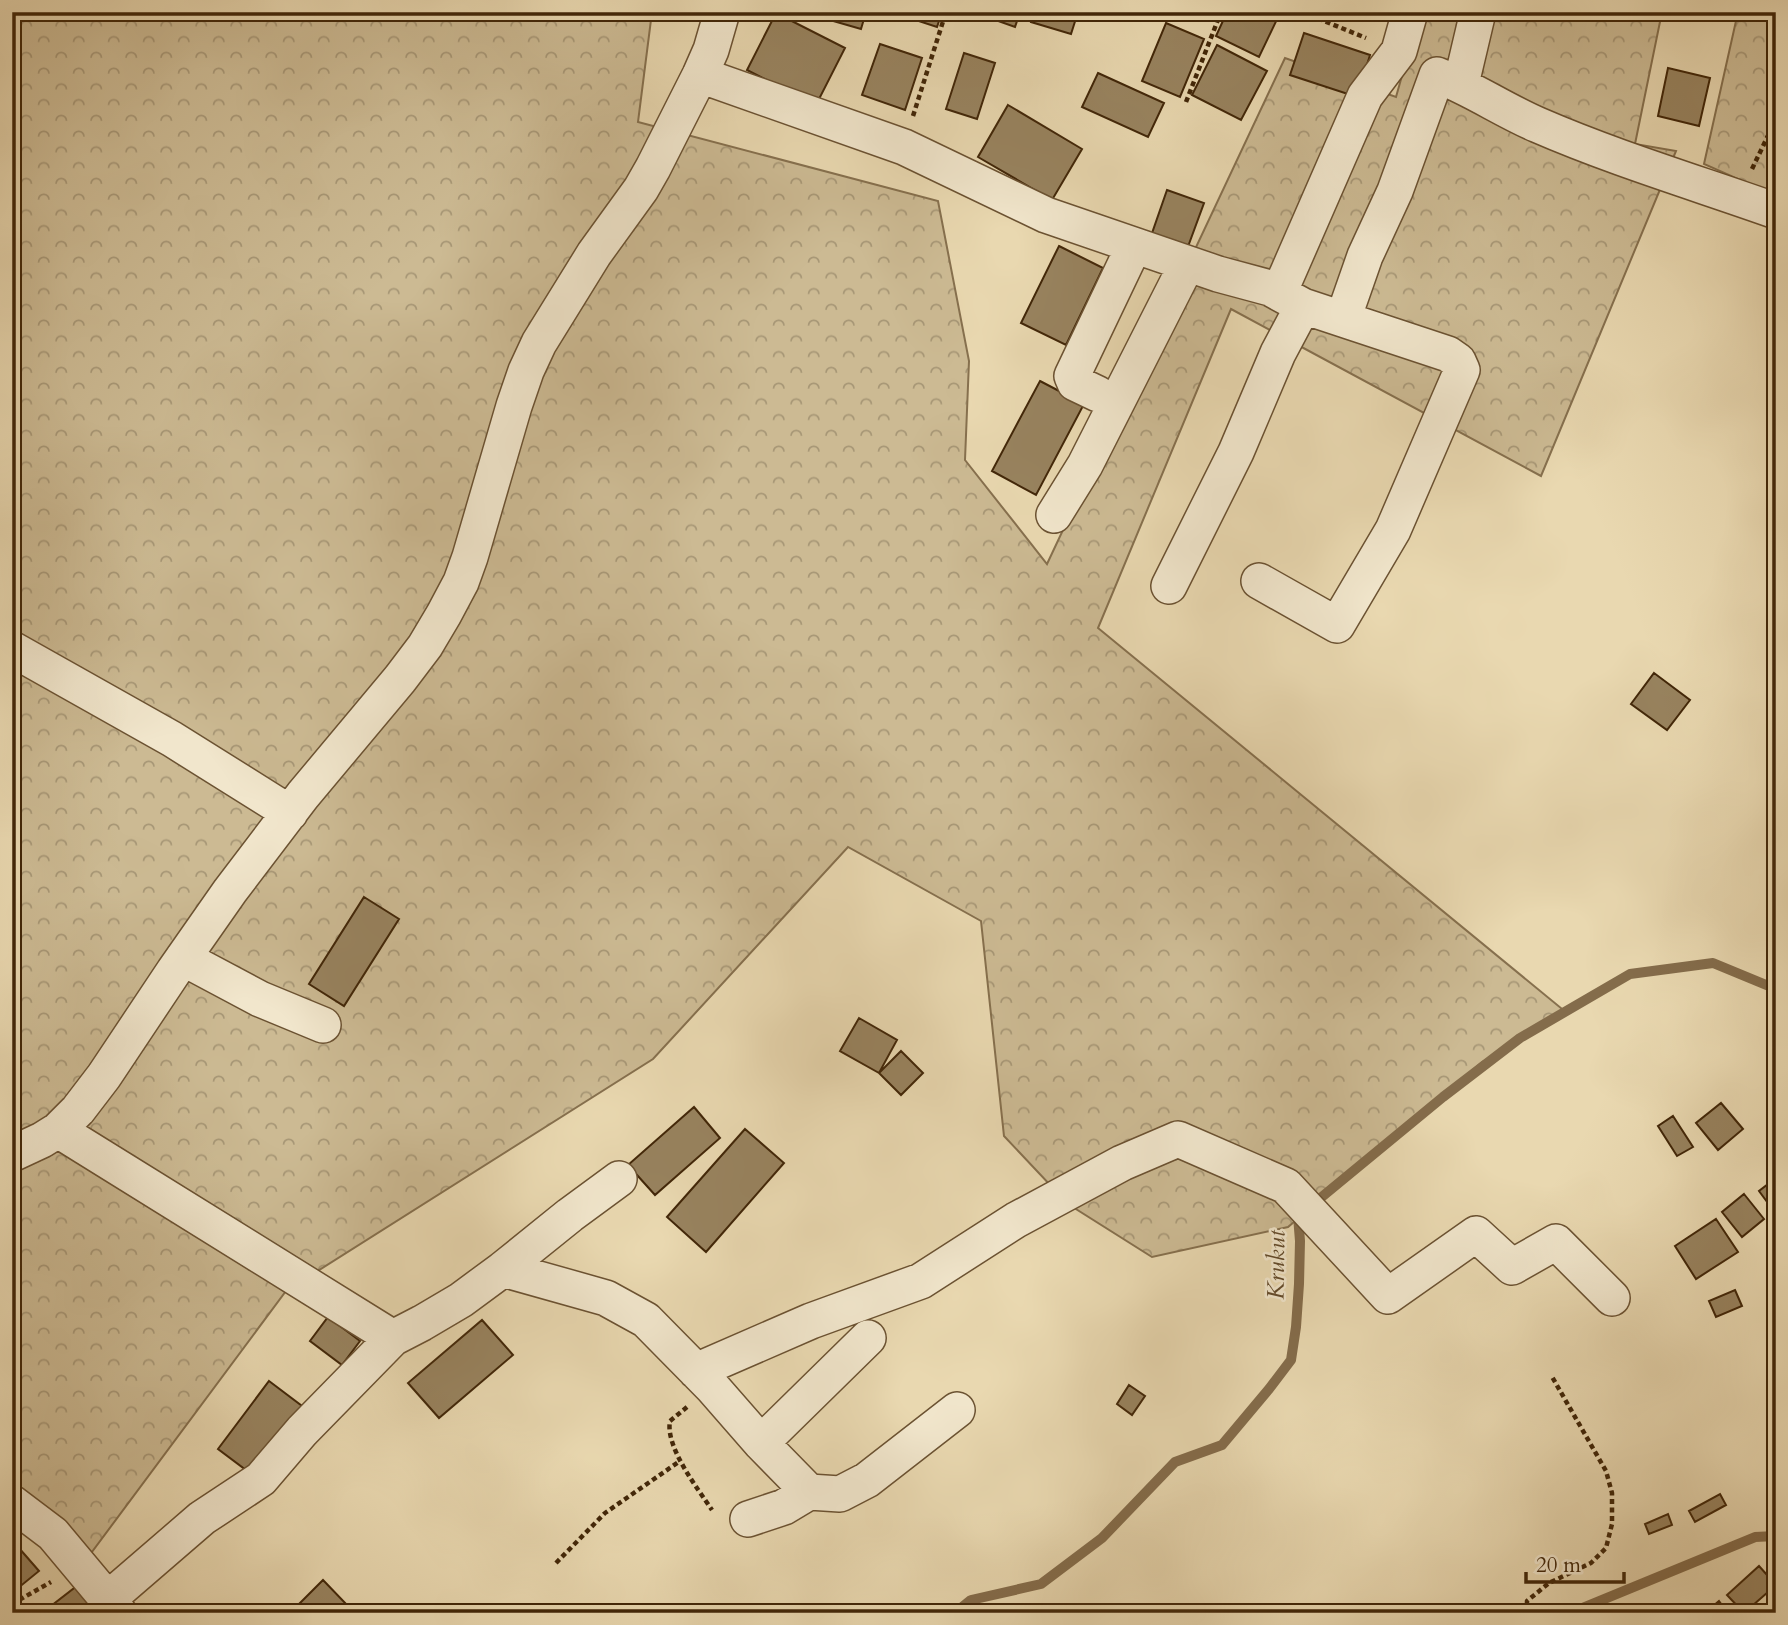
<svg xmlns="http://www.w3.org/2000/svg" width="1788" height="1625" viewBox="0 0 1788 1625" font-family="Cardo,serif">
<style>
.forest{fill:url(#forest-crowns);stroke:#86704e;stroke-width:2}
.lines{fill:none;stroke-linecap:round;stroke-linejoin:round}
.stream{stroke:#846c4b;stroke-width:10}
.building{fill:#98835f;stroke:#412608;stroke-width:2}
.minor-casing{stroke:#6b5232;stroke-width:38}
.path{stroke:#412608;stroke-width:4.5;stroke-dasharray:5 3.5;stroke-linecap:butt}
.minor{stroke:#f1e6cc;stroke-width:35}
.labels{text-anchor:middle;stroke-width:5;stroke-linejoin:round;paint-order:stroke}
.water-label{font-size:24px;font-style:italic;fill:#624929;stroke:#f1e6cc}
</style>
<defs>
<pattern id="forest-crowns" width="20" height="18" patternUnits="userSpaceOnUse" patternTransform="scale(1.75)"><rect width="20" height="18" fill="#ccba93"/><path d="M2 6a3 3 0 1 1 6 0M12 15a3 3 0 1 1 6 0" fill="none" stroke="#a79776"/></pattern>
</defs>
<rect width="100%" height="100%" fill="#e9d8b0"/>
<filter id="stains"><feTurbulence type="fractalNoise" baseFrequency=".00286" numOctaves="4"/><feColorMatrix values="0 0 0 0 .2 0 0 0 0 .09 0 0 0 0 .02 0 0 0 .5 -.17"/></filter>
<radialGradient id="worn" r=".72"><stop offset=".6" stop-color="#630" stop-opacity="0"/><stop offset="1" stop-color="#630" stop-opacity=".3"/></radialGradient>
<path class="forest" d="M12 12H652L638 122 938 201 969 361 965 460 1047 564 1285 58 1396 97 1420 12H1662L1635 144 1676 151 1541 476 1231 309 1098 628 1567 1013 1482 1062 1288 1227 1152 1257 1068 1204 1004 1136 981 921 848 847 653 1059 286 1291 83 1564 12 1518Z
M1738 12H1776V196L1704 164Z"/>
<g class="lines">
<path class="stream" d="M1312 1205 1443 1097 1520 1038 1630 974 1713 963 1776 989
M955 1613 971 1600 1041 1584 1102 1538 1175 1462 1222 1445 1269 1389 1291 1360 1296 1327 1299 1284 1300 1241 1298 1216 1300 1214
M1570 1613 1755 1537 1776 1536"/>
</g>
<path class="building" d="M802 12H866L861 29Z
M898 12H942L937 27 897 14Z
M973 12H1020L1015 27Z
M1034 12H1078L1071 34 1031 22Z
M1227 12 1280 13 1259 57 1216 36Z
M776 13 845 48 816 105 747 70Z
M1166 23 1204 39 1180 97 1142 81Z
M1304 33 1370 55 1357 97 1290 75Z
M880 44 922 58 905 110 862 95Z
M1217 45 1267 71 1241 120 1192 95Z
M964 53 995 63 977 119 946 109Z
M1668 68 1710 78 1699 126 1658 116Z
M1098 73 1164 103 1148 137 1082 107Z
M1008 105 1082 149 1052 200 978 157Z
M1167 190 1204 203 1186 252 1150 239Z
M1059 246 1103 268 1066 345 1021 323Z
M1040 381 1084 404 1036 495 992 471Z
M1654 673 1690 700 1667 730 1631 704Z
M364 897 399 919 344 1006 309 984Z
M859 1018 897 1040 879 1073 840 1051Z
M901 1051 923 1073 901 1095 879 1073Z
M1721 1103 1743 1129 1718 1150 1696 1123Z
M694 1107 720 1138 655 1195 628 1165Z
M1673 1116 1693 1147 1677 1156 1658 1126Z
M745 1129 784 1163 706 1252 667 1217Z
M1772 1181 1776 1187V1208L1773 1210 1759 1191Z
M1744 1194 1764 1219 1742 1237 1722 1212Z
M1716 1219 1738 1252 1696 1279 1675 1246Z
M1735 1290 1742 1306 1716 1317 1709 1301Z
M328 1317 360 1341 342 1365 310 1341Z
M482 1320 513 1355 439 1418 408 1383Z
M269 1381 306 1409 254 1476 218 1449Z
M1129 1385 1145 1396 1132 1415 1117 1404Z
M1720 1494 1726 1505 1695 1522 1689 1511Z
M1668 1514 1672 1525 1649 1534 1645 1524Z
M12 1540 39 1571 12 1593Z
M1759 1566 1776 1585 1744 1613 1727 1595Z
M323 1580 349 1607 344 1613H290Z
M82 1582 101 1606 93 1613H56L51 1606Z
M1776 1596V1613H1756Z
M1719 1601 1728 1613H1705Z"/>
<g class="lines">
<g class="minor-casing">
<path id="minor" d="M700 75 904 147 1046 215 1218 274 1270 288 1303 306 1448 354 1458 361 1462 370 1393 530 1337 625 1259 581
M1461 84 1478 12
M1279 293 1365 96 1399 51 1410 12
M1343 319 1365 256 1395 191 1437 75C1473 89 1503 110 1538 125 1614 158 1697 183 1776 211
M1098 394 1075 383 1072 376 1134 246
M1054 515 1085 465 1187 264
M1169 586 1236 452 1278 353 1303 306
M12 649 172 739 290 813
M183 958 260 999 323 1025
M58 1130 393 1338
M12 1154 42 1140 58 1130 78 1110 104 1076 174 971 230 891 303 795 400 679 425 646 444 614 461 582 470 557 514 406 526 371 539 343 594 254 641 189 653 168 700 75 711 50 722 12
M503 1269 570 1215 619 1179
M696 1371 811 1321 921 1281 1016 1220 1122 1163 1178 1139 1286 1186 1388 1296 1476 1234 1512 1267 1556 1242 1612 1298
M761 1443 868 1338
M12 1503 53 1534 119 1613
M748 1519 784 1507 809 1492
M107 1600 202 1518 261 1479 302 1431 393 1338 422 1323 461 1300 503 1269 606 1298 646 1320 713 1388 761 1443 809 1492 840 1494 867 1480 957 1410"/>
</g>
<path class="path" d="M1302 12 1366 38
M1186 102 1221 12
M913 116 946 12
M1752 169 1776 119
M687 1407 670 1421C665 1447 698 1489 712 1510
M556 1563 605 1513 680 1461
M12 1604 51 1582
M1527 1613V1601L1549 1583 1591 1563 1606 1548 1612 1524V1493L1606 1471 1551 1375"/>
<use href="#minor" class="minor"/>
</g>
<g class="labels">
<g class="water-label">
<text transform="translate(1276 1265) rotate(-89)" y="8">Krukut</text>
</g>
</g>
<rect width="1788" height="1625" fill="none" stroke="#e9d8b0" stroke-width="42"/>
<rect x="14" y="14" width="1760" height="1597" fill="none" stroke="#412608" stroke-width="3.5"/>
<rect x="21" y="21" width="1746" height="1583" fill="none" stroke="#412608" stroke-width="2"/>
<path d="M1526 1572v10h98v-10" fill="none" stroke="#412608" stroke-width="3.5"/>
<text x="1536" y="1572" font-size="21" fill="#412608" stroke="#f1e6cc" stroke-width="5" paint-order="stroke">20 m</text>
<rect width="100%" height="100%" filter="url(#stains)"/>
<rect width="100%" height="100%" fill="url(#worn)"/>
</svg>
